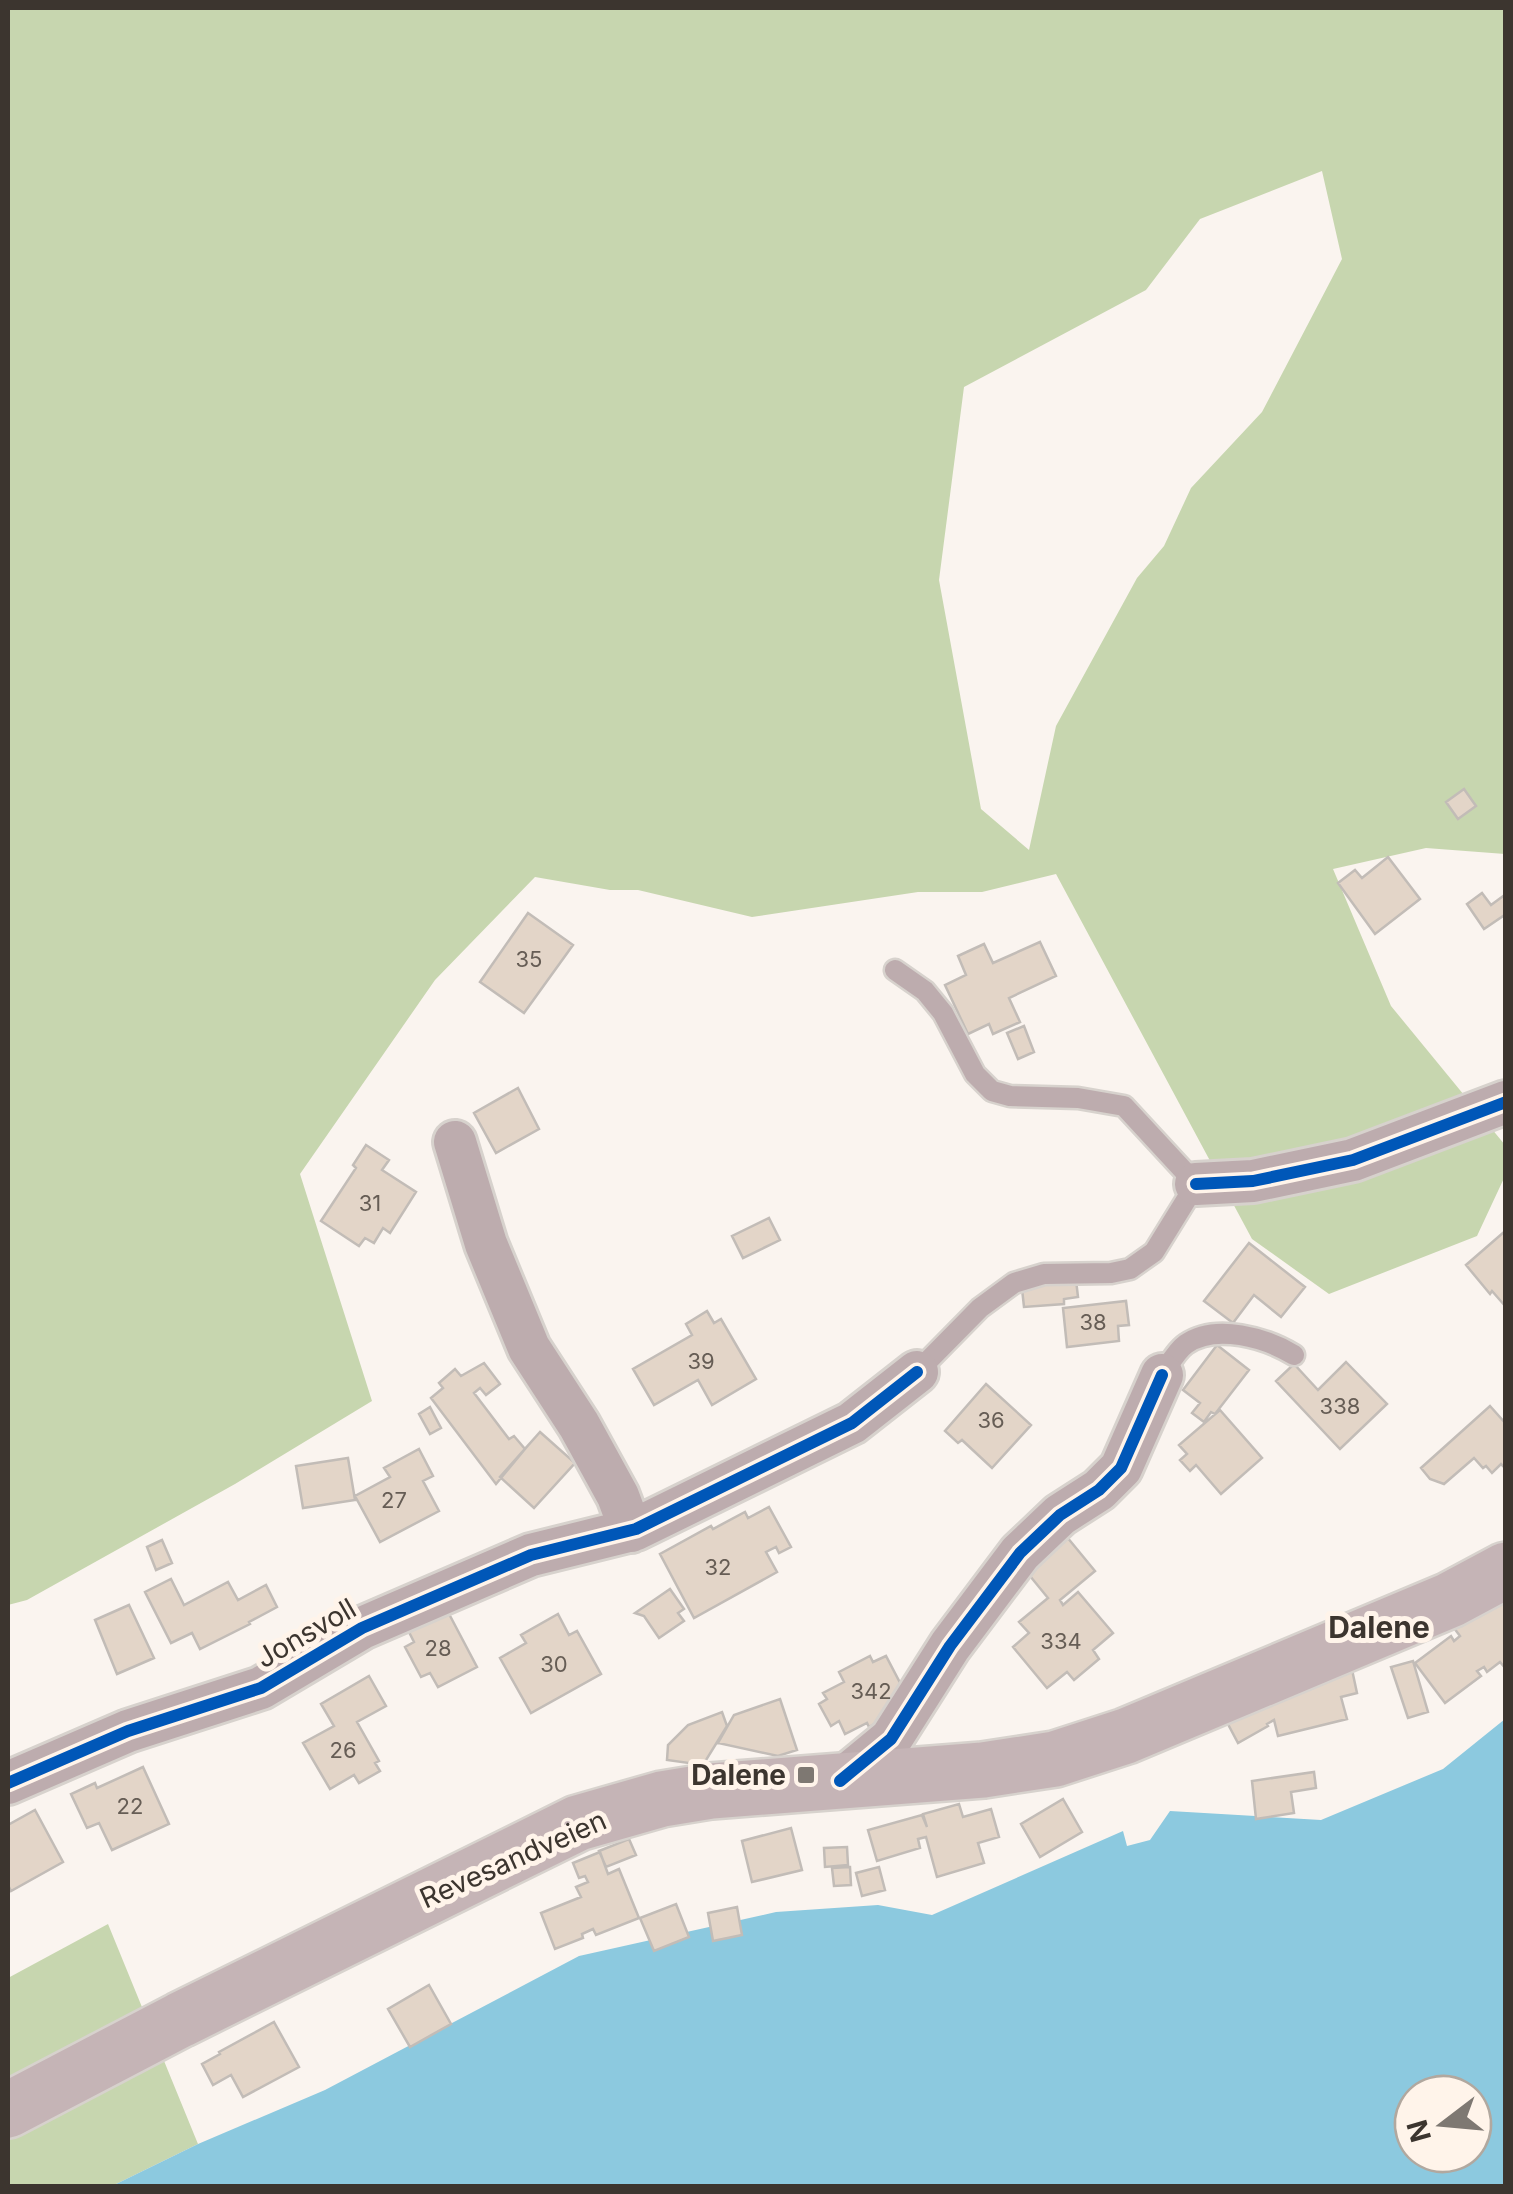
<svg xmlns="http://www.w3.org/2000/svg" width="1513" height="2194" viewBox="0 0 1513 2194" font-family="Inter,sans-serif">
<style>
.forest{fill:#c7d6af;fill-rule:evenodd}
.water{fill:#8cc9df;fill-rule:evenodd}
.building{fill:#e3d5c8;stroke:#c2bcb7;stroke-width:2.5}
.lines{fill:none;stroke-linecap:round;stroke-linejoin:round}
.service-casing{stroke:#d7d2cd;stroke-width:25}
.minor-casing{stroke:#d7d2cd;stroke-width:48}
.secondary-casing{stroke:#d7d2cd;stroke-width:60}
.service{stroke:#bdacae;stroke-width:20}
.minor{stroke:#bdacae;stroke-width:42}
.secondary{stroke:#c5b4b6;stroke-width:55}
.cycleway-casing{stroke:#fff4ea;stroke-width:19}
.cycleway{stroke:#0057b8;stroke-width:12}
.poi-dot{fill:#7e7872;stroke:#fff4ea;stroke-width:4}
.labels{text-anchor:middle;stroke-width:10;stroke-linejoin:round;paint-order:stroke}
.number-label{font-size:22px;fill:#665d55}
.street-label{font-size:28px;fill:#3c352f;stroke:#fff4ea}
.poi-label{font-size:28px;font-weight:bold;fill:#3c352f;stroke:#fff4ea;text-anchor:end}
.neighbourhood-label{font-size:30px;font-weight:bold;fill:#3c352f;stroke:#fff4ea}
</style>
<rect width="100%" height="100%" fill="#faf4ef"/>
<path class="forest" d="M8 8H1505V854L1426 848 1333 869 1391 1006 1505 1145V1176L1477 1236 1329 1294 1252 1239 1056 874 982 892H918L752 917 638 890H610L535 877 435 980 300 1174 372 1401 235 1484 27 1600 8 1605ZM1322 171 1342 259 1262 412 1191 488 1164 546 1137 578 1056 726 1029 850 981 809 939 580 964 387 1146 290 1200 219Z
M108 1924 198 2144 112 2186H8V1978Z"/>
<path class="water" d="M1505 1719V2186H112L198 2144 325 2090 579 1956 776 1912 878 1905 932 1915 1123 1831 1127 1846 1150 1840 1170 1811 1321 1820 1443 1769ZM1413 2094H1473V2154H1413Z"/>
<path class="building" d="M1464 789 1476 806 1458 819 1446 802Z
M1388 857 1420 899 1375 934 1338 883 1355 870 1362 878Z
M1482 893 1491 905 1506 894V914L1484 929 1467 904Z
M528 913 573 945 524 1013 480 982Z
M1040 942 1056 976 1009 998 1020 1022 993 1034 989 1024 968 1034 945 985 966 975 958 956 984 944 993 963Z
M1024 1026 1034 1052 1018 1059 1007 1033Z
M518 1088 539 1129 496 1153 474 1113Z
M366 1145 389 1160 382 1170 416 1192 390 1233 383 1228 374 1243 365 1238 359 1246 321 1221 356 1168 353 1165Z
M769 1218 780 1240 743 1258 732 1236Z
M1504 1232 1506 1233V1307L1492 1291 1490 1294 1466 1265Z
M1249 1243 1305 1287 1281 1317 1254 1295 1233 1323 1204 1301Z
M1076 1280 1078 1297 1064 1299V1304L1024 1307 1022 1289H1030L1029 1285Z
M1126 1301 1129 1325 1118 1326 1119 1341 1067 1347 1063 1308Z
M707 1311 714 1323 721 1319 756 1379 712 1405 698 1380 654 1405 633 1369 692 1335 686 1324Z
M1217 1345 1249 1370 1215 1414 1211 1412 1204 1422 1192 1413 1200 1403 1183 1390Z
M1346 1362 1387 1404 1340 1449 1276 1381 1294 1364 1318 1390Z
M484 1363 500 1384 486 1395 480 1388 474 1393 509 1439 514 1436 525 1449 496 1484 431 1398 443 1388 439 1383 455 1369 461 1376Z
M986 1384 1031 1425 992 1468 962 1440 958 1443 945 1431Z
M1490 1406 1506 1424V1469L1501 1464 1492 1473 1486 1466 1483 1468 1474 1458 1444 1484 1430 1479 1421 1468Z
M430 1407 441 1428 430 1434 419 1414Z
M1220 1410 1262 1458 1221 1494 1196 1465 1190 1471 1180 1460 1187 1454 1179 1445Z
M540 1432 575 1463 534 1508 500 1477Z
M419 1449 433 1476 423 1481 439 1511 380 1542 355 1496 390 1477 384 1468Z
M348 1458 355 1500 303 1508 296 1466Z
M769 1507 791 1547 779 1553 776 1547 766 1552 777 1572 694 1618 660 1554 711 1526 713 1529 745 1512 748 1518Z
M1062 1531 1095 1571 1060 1600 1063 1605 1078 1592 1113 1633 1093 1650 1099 1659 1074 1680 1067 1672 1047 1688 1013 1647 1029 1633 1019 1622 1048 1598 1021 1565Z
M162 1540 172 1563 156 1570 147 1547Z
M171 1579 184 1605 228 1582 238 1600 266 1585 277 1607 249 1622 250 1624 200 1649 192 1633 171 1643 145 1592Z
M670 1589 684 1609 678 1613 684 1621 659 1638 644 1616 635 1613Z
M1506 1589V1669L1500 1662 1487 1672 1484 1667 1477 1671 1481 1676 1445 1703 1415 1663 1451 1636 1454 1641 1460 1636 1454 1628Z
M129 1605 154 1658 117 1674 95 1620Z
M448 1612 477 1667 438 1687 430 1673 421 1677 405 1647 414 1642 409 1632Z
M558 1614 569 1635 577 1631 601 1674 531 1713 500 1658 526 1643 521 1635Z
M870 1656 873 1662 886 1656 909 1700 889 1716 869 1727 867 1723 845 1734 839 1721 831 1726 819 1704 827 1699 823 1693 844 1682 839 1672Z
M1413 1661 1428 1712 1408 1718 1391 1667Z
M1351 1665 1357 1693 1341 1697 1347 1719 1278 1736 1274 1720 1267 1724 1268 1726 1238 1743 1221 1711Z
M369 1676 386 1706 357 1722 379 1761 375 1763 380 1771 359 1783 354 1775 330 1789 303 1743 334 1726 321 1704Z
M780 1699 797 1750 778 1756 718 1743 734 1715Z
M722 1712 727 1726 703 1765 667 1760 668 1745 688 1725Z
M143 1767 169 1824 112 1850 99 1823 87 1828 71 1794 95 1783 97 1788Z
M1314 1772 1316 1788 1291 1792 1294 1813 1256 1819 1252 1781Z
M1063 1799 1082 1832 1040 1857 1021 1824Z
M959 1804 963 1817 991 1809 999 1837 978 1843 984 1863 937 1877 926 1837 918 1839 920 1848 877 1861 868 1830 922 1815 927 1827 923 1814Z
M35 1810 63 1862 11 1891 8 1885V1825Z
M791 1828 802 1870 752 1882 742 1841Z
M629 1839 636 1855 606 1867 599 1851Z
M847 1847 848 1865 825 1867 824 1848Z
M600 1852 608 1874 619 1869 639 1918 596 1935 593 1929 582 1934 583 1938 555 1949 541 1913 581 1897 576 1887 588 1882 585 1876 579 1878 573 1863Z
M850 1867 851 1885 834 1886 832 1868Z
M879 1867 885 1890 862 1896 856 1873Z
M676 1904 689 1937 654 1951 640 1918Z
M737 1907 742 1935 713 1941 708 1913Z
M429 1985 451 2024 410 2047 388 2009Z
M274 2022 299 2067 243 2097 231 2075 213 2085 202 2064 220 2054 219 2052Z"/>
<g class="lines">
<g class="service-casing">
<path id="service" d="M895 970 925 991 943 1013 975 1074 992 1091 1010 1096 1078 1098 1124 1106 1196 1184 1154 1252 1130 1269 1111 1273 1044 1274 1014 1283 980 1308 917 1372
M1162 1375C1169 1365 1176 1351 1186 1344 1216 1323 1266 1338 1294 1355"/>
</g>
<g class="minor-casing">
<path id="minor" d="M455 1142 486 1244 529 1348 579 1425 618 1496 631 1531
M1196 1184 1253 1181 1353 1160 1506 1102
M840 1781 891 1739 950 1646 1020 1553 1060 1515 1099 1490 1121 1468 1162 1375
M8 1783 128 1731 261 1688 362 1628 531 1555 636 1529 852 1423 917 1372"/>
</g>
<g class="secondary-casing">
<path id="secondary" d="M8 2110 180 2020 578 1823 662 1799 711 1791 983 1770 1055 1759 1126 1736 1450 1600 1506 1570"/>
</g>
<use href="#service" class="service"/>
<use href="#minor" class="minor"/>
<use href="#secondary" class="secondary"/>
<g class="cycleway-casing">
<path id="cycleway" d="M1196 1184 1253 1181 1353 1160 1506 1102
M840 1781 891 1739 950 1646 1020 1553 1060 1515 1099 1490 1121 1468 1162 1375
M8 1783 128 1731 261 1688 362 1628 531 1555 636 1529 852 1423 917 1372"/>
</g>
<use href="#cycleway" class="cycleway"/>
</g>
<rect class="poi-dot" x="796" y="1765" width="20" height="20" rx="5"/>
<g class="labels">
<g class="number-label">
<text x="529" y="967">35</text>
<text x="370" y="1211">31</text>
<text x="1093" y="1330">38</text>
<text x="701" y="1369">39</text>
<text x="1340" y="1414">338</text>
<text x="991" y="1428">36</text>
<text x="394" y="1508">27</text>
<text x="718" y="1575">32</text>
<text x="1061" y="1649">334</text>
<text x="438" y="1656">28</text>
<text x="554" y="1672">30</text>
<text x="871" y="1699">342</text>
<text x="343" y="1758">26</text>
<text x="130" y="1814">22</text>
</g>
<g class="street-label">
<text transform="translate(306 1633) rotate(-30)" y="10">Jonsvoll</text>
<text transform="translate(513 1859) rotate(-24)" y="10">Revesandveien</text>
</g>
<g class="poi-label">
<text x="786" y="1785">Dalene</text>
</g>
<g class="neighbourhood-label">
<text x="1379" y="1638">Dalene</text>
</g>
</g>
<rect width="1513" height="2194" fill="none" stroke="#3c352f" stroke-width="20"/>
<g transform="translate(1443 2124) rotate(254)"><circle r="48" fill="#fff4ea" stroke="#b1a89f" stroke-width="2.5"/>
<path d="M0-8L18 38L0 25L-18 38Z" fill="#7e7872"/>
<text y="-15" font-size="28" font-weight="bold" text-anchor="middle" fill="#3c352f">N</text>
</g>
</svg>
